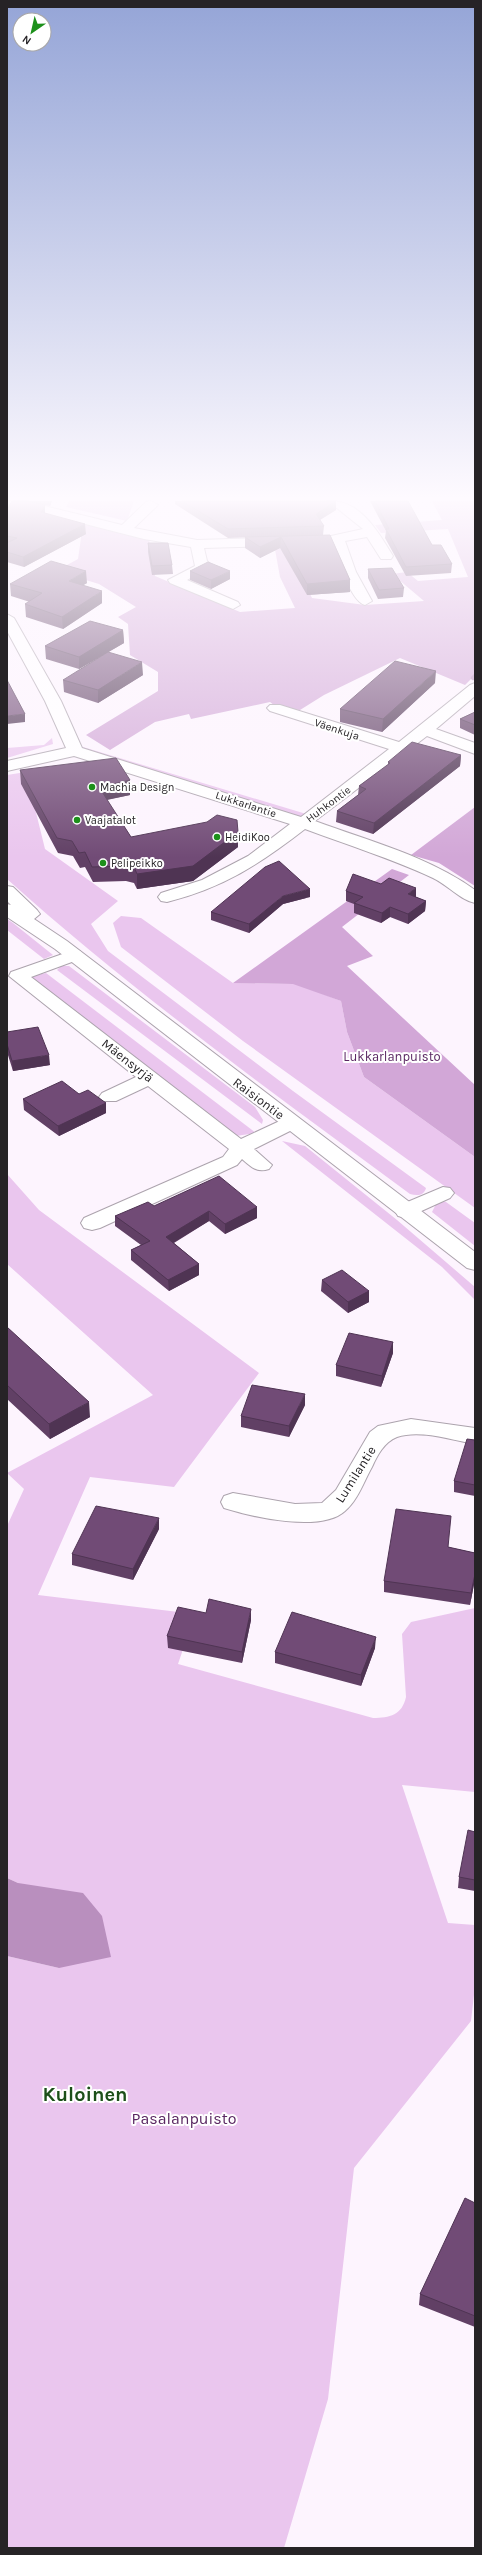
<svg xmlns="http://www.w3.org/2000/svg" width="482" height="2555" viewBox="0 0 482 2555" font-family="Karla,sans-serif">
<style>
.green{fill:#eac6ee}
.forest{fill:#d2a7d7}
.water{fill:#b98fbe}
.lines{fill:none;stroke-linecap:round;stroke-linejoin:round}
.stream{stroke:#b98fbe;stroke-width:4.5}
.minor-casing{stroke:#aca3ad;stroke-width:2}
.major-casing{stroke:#aca3ad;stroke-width:2}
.minor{fill:#fff;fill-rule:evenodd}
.major{fill:#fff;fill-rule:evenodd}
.wall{fill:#614065}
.shaded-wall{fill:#4f3453}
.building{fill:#714b76;stroke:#4f3453}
.poi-dot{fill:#1d901b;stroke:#fff;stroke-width:1.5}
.labels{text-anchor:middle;stroke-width:4;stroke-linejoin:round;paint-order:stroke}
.far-street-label{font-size:11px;fill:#262326;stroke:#fff}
.far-poi-label{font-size:11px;fill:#262326;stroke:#fff;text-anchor:start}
.park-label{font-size:13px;fill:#5a2762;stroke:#fff}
.street-label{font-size:13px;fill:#262326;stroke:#fff}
.near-park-label{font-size:16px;fill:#5a2762;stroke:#fff}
.near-district-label{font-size:20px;font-weight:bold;fill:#1c4f19;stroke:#fff}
</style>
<rect width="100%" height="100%" fill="#fdf4fe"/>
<path class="green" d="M52 738 53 744 7 758V748L44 745Z
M72 745 83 747 313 816 304 823 169 779Z
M26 772 45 849 118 901 91 924 108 951 293 1091 426 1188C424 1196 417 1196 410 1194 273 1093 134 993 7 879V775Z
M121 916 141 918 233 983 297 984 341 1001 347 1032 364 1077 475 1157V1208L243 1041 121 947 113 923Z
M7 919 13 923 53 955 44 959 7 930Z
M61 966H69L255 1107 263 1120 262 1124 57 970Z
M46 973 256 1133 236 1136 28 977Z
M282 1141 305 1146 397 1220 475 1287V1300L442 1267Z
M7 1174 39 1210 259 1373 174 1487 90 1477 38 1595 195 1614 178 1664 373 1718C390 1718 402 1715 406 1697L402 1634 411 1622 475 1608V1792L402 1785 448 1923 475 1925V1986L471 2021 354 2168 328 2399 284 2548H7V1956L59 1968 18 1883 7 1878V1526L24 1489 7 1473 153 1395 7 1264Z
M442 1201 446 1202 475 1223V1246L432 1212 436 1204Z"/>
<path class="forest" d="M69 501H134L127 521 66 507Z
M432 501H475V675L465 685 400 658 324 695 300 710 279 709 270 702 191 719 189 714 155 722 110 750 86 735 158 691V672L130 655 128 624 118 617 136 607 99 584 56 571 78 559 82 531 7 510V506L24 509 149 539 155 576 240 612 295 608 280 577 274 544H294L301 575 312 598 365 605 424 601 392 574 407 572 418 581 468 577 448 529 381 533 375 525 442 520Z
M475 807V886L439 863 411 855Z
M392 869 409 875 342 927 373 956 347 966 475 1085V1157L364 1077 347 1032 341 1001 293 984 233 983Z"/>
<path class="water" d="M7 1878 18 1883 83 1893 102 1916 111 1957 59 1968 7 1956Z"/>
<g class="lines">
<path class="stream" d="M473 678 475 676"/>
<g class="minor-casing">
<path id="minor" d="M7 501H24L122 525 146 502 151 501 158 505 134 528 197 540 331 536 363 529 328 501C360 499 378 532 393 556L391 559H381L367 537 345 541 356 572 372 601 365 605C351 602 337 558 332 544L204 548 207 561 212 566 187 580 238 602 240 605 233 609 170 583 168 580 195 566 191 547 144 539 7 504Z
M7 614 14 618 61 701 82 748 301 817 389 749 270 711 267 708 270 705H280L399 742 470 685 475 683V696L436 729 475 743V754L427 736 315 821C369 841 428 856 475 890V903C460 900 448 885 433 878 392 859 348 845 305 829 260 864 223 888 167 902L161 901 158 897 161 893 202 880 248 856 290 824 74 756 7 771V761L66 748 45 701 7 631Z
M74 950 80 951 83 955 80 959 31 977 241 1139 284 1119H298L301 1123 298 1127 254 1149 272 1165 269 1169C257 1173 251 1167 242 1159L237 1165 100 1228 92 1230 84 1228 81 1223 84 1218 223 1157 229 1149 148 1086 116 1101H102L99 1097 102 1093 136 1077 9 976 11 972Z
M443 1187 450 1188 454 1193 450 1198 406 1218 398 1216 395 1211 398 1206Z
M411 1419 475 1428V1444C452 1440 420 1429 397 1437 384 1442 377 1456 372 1467 364 1481 358 1500 345 1511 321 1533 253 1517 224 1508L221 1502 224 1496 233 1493 295 1504 322 1503 336 1490 370 1432 378 1426Z"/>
</g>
<g class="major-casing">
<path id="major" d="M7 886 13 887 37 910 40 914 34 919 67 941 475 1252V1270L467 1268 55 949 7 917V904L11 905 7 901Z"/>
</g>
<use href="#minor" class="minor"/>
<use href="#major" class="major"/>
</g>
<path class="wall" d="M12 501H52L50 506 39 504 45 513 86 534 24 567 7 562V510Z
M175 501H336V510L320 520 324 526 323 535 228 538 175 504Z
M370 501H408L432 545 452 564 451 573 406 576 385 538 386 531Z
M330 535 350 580V592L307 595 280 548 260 558 245 548V537Z
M148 543 172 565 173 574 152 575 148 552Z
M368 569 404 588 403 597 378 599 368 578Z
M190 571 230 579 211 589 190 580Z
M87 583 83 585 102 603 63 629 26 617 25 604 30 602 11 596 10 584Z
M123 630 124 643 79 669 46 659 45 646Z
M143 675 98 703 64 692 63 680Z
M435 683 382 732 340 722V709Z
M475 712V735L460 728V719Z
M461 755 460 766 373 834 336 822 337 811 358 795 359 786 388 765V762Z
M20 770 130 780V795L107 800 131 837 238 832V847L193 881 137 889 134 883 126 881 93 882 85 867 80 868 73 856 58 853 21 784Z
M346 891 416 897 426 901 425 911 408 924 390 917 381 923 354 913V904L346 901Z
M310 897 283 904 249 933 211 920V912Z
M7 1032 50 1065 13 1071 7 1052Z
M79 1094 106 1103V1113L59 1136 24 1110 23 1099Z
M154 1206 257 1207V1218L225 1234 209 1221 174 1243 199 1264V1275L169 1291 131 1260V1250L141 1245 115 1226V1216Z
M322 1280 369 1291V1302L348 1313 321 1291Z
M7 1327 90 1417 50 1439 7 1399Z
M393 1342V1353L381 1387 336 1376V1365Z
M305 1405 289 1437 241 1427V1416Z
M475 1440V1496L454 1492V1481Z
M159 1529 133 1580 72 1565V1554Z
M448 1547 475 1553V1579L470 1605 384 1592V1581Z
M206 1613 251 1620 242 1663 168 1648 167 1636Z
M375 1648 361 1686 275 1663V1652Z
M475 1832V1891L458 1888 459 1877Z
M475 2203V2327L419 2305 420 2294Z"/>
<path class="shaded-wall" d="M50 501H52L50 506Z
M336 501V510L316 522V514Z
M45 505V515L41 512Z
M85 524 86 534 24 567 23 557Z
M281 537 280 548 260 558V547Z
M86 571 87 583 70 593 69 581Z
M230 571V579L211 589V580Z
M350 580V592L307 595V584Z
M102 591V603L63 629 62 617Z
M123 630 124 643 79 669V657Z
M142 662 143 675 98 703V690Z
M436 671 435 683 382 732 383 719Z
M25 714V722L7 724V716Z
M461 755 460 766 373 834 374 823Z
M130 780V795L100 801 99 787Z
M238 832V847L193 881 137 889V874Z
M416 888V898L408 894Z
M310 889V897L283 904 249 933V924L283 896Z
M426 901 425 911 408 924V914Z
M390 907V917L381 923 382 913Z
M49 1055 50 1065 13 1071 12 1061Z
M106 1103V1113L59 1136 58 1126Z
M257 1207V1218L225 1234V1224Z
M209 1211V1221L166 1247V1237Z
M199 1264V1275L169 1291 168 1280Z
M369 1291V1302L348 1313V1302Z
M393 1342V1353L381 1387 382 1376Z
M305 1394V1405L289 1437V1426Z
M89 1402 90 1417 50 1439 49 1424Z
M159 1518V1529L133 1580V1569Z
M475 1574V1579L470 1605 471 1593Z
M251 1609V1620L242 1663V1652Z
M376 1637 375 1648 361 1686V1675Z"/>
<path class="building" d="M12 501H28L45 505 41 512 85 524 23 557 7 552V543L17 538 7 536V510Z
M182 501H336L316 514 324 526 228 529Z
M375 501H408L432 545H441L452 564 406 567 386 529H389Z
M330 535 350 580 307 584 281 537 260 547 245 537Z
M148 543H168L172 565 152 566Z
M51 561 86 571 69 581 102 591 62 617 25 604 42 593 10 584Z
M208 562 230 571 211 580 190 571Z
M392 568 404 588 379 590 368 569Z
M90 621 123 630 79 657 45 646Z
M108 652 142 662 98 690 63 680Z
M395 661 436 671 383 719 340 709Z
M7 680 25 714 7 716Z
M475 712V725L460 719Z
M412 742 461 755 374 823 337 811 366 789 359 786 390 763 388 762Z
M116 758 130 780 99 787 131 837 207 822 217 815 237 820 238 832 193 866 137 874 134 867 126 866 92 867 85 852 79 853 72 841 57 838 20 770Z
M279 861 310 889 283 896 249 924 211 912 265 867Z
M353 874 381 884 389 878 416 888 408 894 426 901 408 914 390 907 382 913 354 903 363 897 346 891Z
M38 1027 49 1055 12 1061 7 1044V1032Z
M62 1081 79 1094 88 1090 106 1103 58 1126 23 1099Z
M219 1176 257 1207 225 1224 209 1211 166 1237 199 1264 168 1280 131 1250 150 1241 115 1216 148 1202 154 1206Z
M342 1270 369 1291 348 1302 322 1280Z
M7 1327 89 1402 49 1424 7 1385Z
M349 1333 393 1342 382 1376 336 1365Z
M252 1385 305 1394 289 1426 241 1416Z
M467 1439 475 1440V1485L454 1481Z
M96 1506 159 1518 133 1569 72 1554Z
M396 1509 451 1516 448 1547 475 1553V1574L471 1593 384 1581Z
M209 1599 251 1609 242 1652 167 1636 178 1607 206 1613Z
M292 1612 376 1637 361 1675 275 1652Z
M468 1830 475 1832V1880L459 1877Z
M465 2198 475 2203V2316L420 2294Z"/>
<linearGradient id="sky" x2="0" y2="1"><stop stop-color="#95a5d7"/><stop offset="0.58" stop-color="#fefaff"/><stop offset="1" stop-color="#fefaff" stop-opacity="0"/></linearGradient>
<rect width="482" height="858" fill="url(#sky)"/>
<g class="poi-dot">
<circle cx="92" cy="787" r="4"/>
<circle cx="77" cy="820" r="4"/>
<circle cx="217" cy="837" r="4"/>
<circle cx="103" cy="863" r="4"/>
</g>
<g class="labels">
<g class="far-street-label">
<text transform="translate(337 729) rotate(18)" y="4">Väenkuja</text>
<text transform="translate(246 804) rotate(18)" y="4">Lukkarlantie</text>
<text transform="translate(328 804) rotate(-37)" y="4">Huhkontie</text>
</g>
<g class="far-poi-label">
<text x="100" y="791">Machia Design</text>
<text x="85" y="824">Vaajatalot</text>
<text x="225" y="841">HeidiKoo</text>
<text x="111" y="867">Pelipeikko</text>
</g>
<g class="park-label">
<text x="392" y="1061">Lukkarlanpuisto</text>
</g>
<g class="street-label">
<text transform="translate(128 1060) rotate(38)" y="5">Mäensyrjä</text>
<text transform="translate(259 1098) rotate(37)" y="5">Raisiontie</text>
<text transform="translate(355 1474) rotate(-58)" y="5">Lumilantie</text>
</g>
<g class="near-park-label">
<text x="184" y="2124">Pasalanpuisto</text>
</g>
<g class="near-district-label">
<text x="85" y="2101">Kuloinen</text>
</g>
</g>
<rect width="482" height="2555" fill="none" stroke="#262326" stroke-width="16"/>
<g transform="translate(32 32) rotate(214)"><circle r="19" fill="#ffffff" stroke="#a8a7a8"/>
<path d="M0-3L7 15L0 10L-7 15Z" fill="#1d901b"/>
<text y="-6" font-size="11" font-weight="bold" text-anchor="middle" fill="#262326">N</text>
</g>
</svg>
